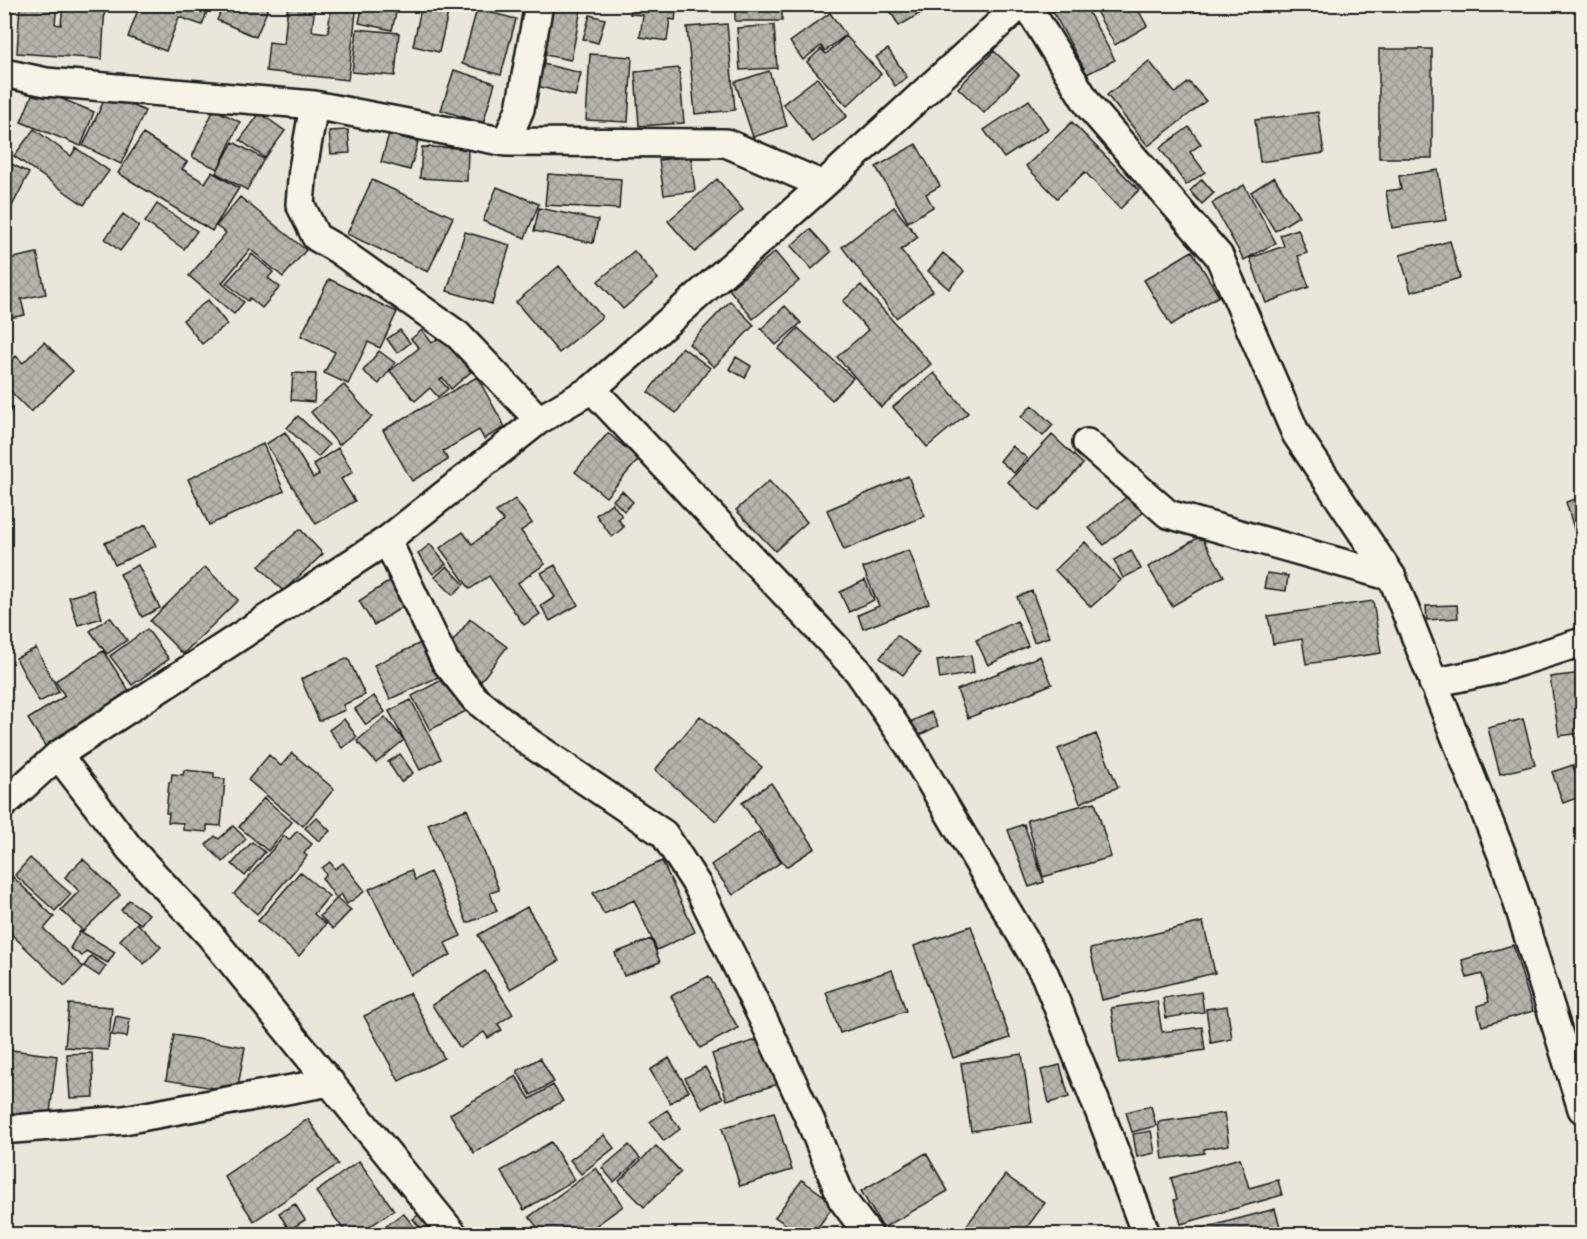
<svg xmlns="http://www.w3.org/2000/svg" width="1587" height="1239" viewBox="0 0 1587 1239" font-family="'Architects Daughter',sans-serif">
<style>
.building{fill:url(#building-cross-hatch);stroke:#1c1c1c;stroke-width:1.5}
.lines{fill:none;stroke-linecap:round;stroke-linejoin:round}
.minor-casing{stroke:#1c1c1c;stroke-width:32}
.minor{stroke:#f7f3e8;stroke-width:27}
</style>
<defs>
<pattern id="building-cross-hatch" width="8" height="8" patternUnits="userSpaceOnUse" patternTransform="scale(1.5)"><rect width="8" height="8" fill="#b6b4ac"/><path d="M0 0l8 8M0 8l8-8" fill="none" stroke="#9c9a93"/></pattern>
</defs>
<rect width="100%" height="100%" fill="#eae6dc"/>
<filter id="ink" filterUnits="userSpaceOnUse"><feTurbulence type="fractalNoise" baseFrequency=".0167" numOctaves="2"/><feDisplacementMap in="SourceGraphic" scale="12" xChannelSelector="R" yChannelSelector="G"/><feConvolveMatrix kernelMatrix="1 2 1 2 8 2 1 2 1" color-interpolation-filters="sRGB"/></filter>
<g filter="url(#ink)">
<path class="building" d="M20 4H57L55 24 61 25 63 4H105L102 59 17 53Z
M140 4H210L202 25 179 17 166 51 128 37Z
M224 4H270L256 37 217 20Z
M288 4H315L312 31 328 33 331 4H357L348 80 266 71 269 42 284 44Z
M363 4H398L392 30 359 23Z
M422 4H450L439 52 413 46Z
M550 4H582L571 60 540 54Z
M631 4H677L675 20 670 19 667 41 640 37 643 15 630 14Z
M735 4H782V21H735Z
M886 4H936L899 26Z
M1057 4H1084L1115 60 1087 74 1051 8Z
M1092 4H1135L1147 26 1115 45Z
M1273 4H1294V5L1277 13Z
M477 9 516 19 501 75 462 64Z
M830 13 846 35 825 51 821 46 803 60 790 42Z
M590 15 605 19 598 43 583 39Z
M727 24 735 110 695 114 687 27Z
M774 25 777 68 740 70 737 28Z
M357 29 399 33 395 76 352 72Z
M846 36 881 74 847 106 807 62 821 49 826 54Z
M888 49 907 77 895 86 876 57Z
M1379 49H1432V158H1379Z
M994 51 1019 75 984 113 958 88Z
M590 54 632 57 628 122 586 120Z
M1149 61 1175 93 1189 82 1206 101 1148 146 1107 95Z
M539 63 581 73 575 96 533 85Z
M679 68 684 123 639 126 635 72Z
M454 70 495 83 483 123 441 110Z
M769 71 787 126 753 137 735 82Z
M817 78 847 116 813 142 783 104Z
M35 88 94 112 81 146 21 122Z
M107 94 145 111 121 164 83 146Z
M1029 100 1048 129 1004 158 984 130Z
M214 109 240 122 218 169 192 157Z
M1318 112 1324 153 1260 162 1255 120Z
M260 113 285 131 265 158 240 140Z
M1072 122 1139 190 1120 209 1085 172 1057 198 1026 166Z
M1189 127 1201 144 1190 152 1205 172 1186 185 1160 148Z
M34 129 71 156 76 148 109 171 84 205 14 156Z
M348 130 350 153 331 154 329 131Z
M143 134 187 162 182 169 205 183 212 172 239 188 212 231 118 173Z
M389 134 418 142 410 170 381 162Z
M233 142 264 159 247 190 216 173Z
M916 144 940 186 926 194 933 207 908 222 876 167Z
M422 147 468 148 467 181 420 178Z
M691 156 695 191 664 195 659 160Z
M4 160 29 173 11 208 4 205Z
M1438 170 1446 220 1392 228 1386 191 1401 189 1399 176Z
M548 174 621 179 619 209 545 205Z
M1274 177 1299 216 1275 231 1251 192Z
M717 179 743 210 695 252 668 221Z
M1202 179 1214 193 1202 204 1190 191Z
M372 180 453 217 428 272 347 234Z
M1244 185 1276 243 1244 260 1212 203Z
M497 187 539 204 525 238 483 221Z
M240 197 306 250 283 277 250 249 222 283 244 302 234 314 189 276 226 233 216 226Z
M157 204 197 231 184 249 145 222Z
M894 207 918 237 901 250 933 291 896 318 842 247Z
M539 208 598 220 593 243 534 231Z
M123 214 139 226 120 251 105 239Z
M810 229 831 252 812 269 791 246Z
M1298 229 1307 253 1298 256 1309 287 1266 303 1250 258 1284 246 1280 235Z
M465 232 510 245 492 304 447 291Z
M1450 241 1460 278 1411 292 1400 255Z
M634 251 658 279 623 309 598 281Z
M1192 251 1219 296 1171 325 1144 280Z
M775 252 799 281 753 319 729 289Z
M37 253 46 294 21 299 25 315 4 319V260Z
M943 253 964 271 949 289 928 271Z
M252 254 273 272 268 278 280 287 262 308 250 298 248 301 226 283Z
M559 266 602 317 559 353 516 302Z
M329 279 397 312 380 348 368 342 348 384 324 373 335 352 301 336Z
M861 285 931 364 881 407 837 357 868 330 843 301Z
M208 300 227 324 202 344 183 320Z
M730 301 754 325 714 367 689 344Z
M785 306 801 323 776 345 761 329Z
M798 328 853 378 832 400 778 349Z
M400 330 410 343 397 353 387 339Z
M422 330 432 343 442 335 471 372 451 389 443 378 440 380 448 389 438 397 430 388 415 401 390 371 419 348 411 339Z
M44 342 73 371 31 412 4 385V368L16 356 23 363Z
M682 347 710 368 676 413 648 392Z
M379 351 395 363 379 384 363 371Z
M736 357 751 366 745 378 729 369Z
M293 373 316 374 314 402 291 400Z
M934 373 968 413 927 447 893 407Z
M477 377 505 427 484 439 479 430 443 451 448 460 412 481 383 430Z
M344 385 372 417 339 445 311 412Z
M1032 405 1053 425 1043 436 1021 417Z
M4 406 11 409 4 426Z
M298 416 329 445 318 457 287 428Z
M285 432 313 478 319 474 313 464 338 448 353 472 341 479 355 501 316 524 266 444Z
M608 433 639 459 606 497 575 472Z
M1052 435 1083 464 1039 511 1008 482Z
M263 444 284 491 209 525 188 479Z
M1012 446 1027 458 1014 473 1000 461Z
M908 476 925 516 844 550 827 510Z
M769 481 807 522 775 551 736 510Z
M622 491 633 502 624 511 613 500Z
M1131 493 1145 511 1104 545 1089 528Z
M1582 497V556L1566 502Z
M515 499 532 523 521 531 545 564 518 583 540 614 524 625 489 576 470 589 440 548 463 532 472 544 504 521 496 512Z
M612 503 622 516 618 519 624 527 612 537 596 515Z
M146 525 156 546 115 565 105 543Z
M300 529 323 554 283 591 259 566Z
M1201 536 1224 576 1172 606 1148 567Z
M1085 542 1121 580 1091 607 1055 570Z
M430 544 446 564 433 574 418 554Z
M909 550 929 603 863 629 858 615 879 606 863 568Z
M1131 550 1141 569 1123 578 1114 560Z
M138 565 160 608 142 617 120 574Z
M555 565 578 605 550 621 541 606 555 597 541 573Z
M447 566 464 584 453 595 435 577Z
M205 567 238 600 183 654 150 621Z
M1267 573 1288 576 1286 591 1264 588Z
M396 577 412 601 374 625 359 601Z
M865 580 874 600 849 612 840 592Z
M93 590 102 618 78 625 69 597Z
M1032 591 1049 637 1034 642 1017 597Z
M1373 601 1381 653 1306 664 1302 639 1273 644 1268 616Z
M1457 605 1458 618 1427 620 1426 606Z
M110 617 127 640 107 654 90 631Z
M470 619 507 647 481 681 444 653Z
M1017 621 1028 646 988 665 976 640Z
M147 629 169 659 132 685 110 656Z
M897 635 920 653 903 675 880 658Z
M427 640 443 675 390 699 374 665Z
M36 648 59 692 39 702 16 658Z
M103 651 132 695 47 749 28 719 65 696 55 681Z
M971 655 974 673 940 679 937 660Z
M1040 656 1052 684 968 718 957 690Z
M348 658 365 695 343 705 345 710 319 721 301 679Z
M1582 673V733L1559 736 1550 677Z
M449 676 468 710 430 730 412 696Z
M374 696 385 712 366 725 355 709Z
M411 700 441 759 420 770 389 711Z
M931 712 938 726 918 736 910 722Z
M700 716 762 767 716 821 655 770Z
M385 717 404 740 376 763 357 741Z
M344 719 357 737 342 748 329 730Z
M1523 719 1535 765 1500 774 1488 728Z
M1096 734 1118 787 1080 803 1058 749Z
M292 753 334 789 303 826 248 780 269 755 281 766Z
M400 754 413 773 401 782 388 762Z
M1573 765 1582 796 1563 803 1552 772Z
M184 770 214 773V778L225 779 221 826 207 825V832L183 830V823L168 822 169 813H166L169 782H171L172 774 183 775Z
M771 783 815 848 786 867 742 803Z
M264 798 292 822 268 851 239 827Z
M1095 802 1111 857 1043 877 1027 820Z
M467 809 499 890 490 893 497 911 467 923 428 824Z
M316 817 330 831 319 841 305 828Z
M1024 824 1044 882 1029 887 1008 830Z
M233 826 246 839 223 862 206 845 215 836 219 839Z
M297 831 312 844 304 853 307 856 257 914 234 894 284 836 289 840Z
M759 832 781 862 733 895 711 865Z
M252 842 265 852 245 876 232 864Z
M30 858 71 894 55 911 15 875Z
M83 859 120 895 83 931 61 910 79 891 65 877Z
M662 861 695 932 657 950 634 900 604 914 593 893Z
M330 862 335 869 343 863 365 891 347 904 341 894 336 898 322 878 326 875 322 868Z
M411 870 415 880 430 872 461 936 445 943 451 955 411 975 369 889Z
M300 872 329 896 314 914 326 924 299 956 258 921Z
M13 877 54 917 44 929 83 967 65 986 4 927V885Z
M337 898 351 910 333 929 320 916Z
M129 900 149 914 141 924 121 910Z
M527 907 559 961 510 989 478 935Z
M1203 922 1215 973 1102 1000 1090 949Z
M137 923 161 947 144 964 120 940Z
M971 926 1010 1038 953 1058 914 946Z
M80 931 115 952 108 963 86 951 82 956 70 948Z
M651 939 660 962 624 976 615 953Z
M1513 945 1533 1011 1482 1026 1477 1006 1489 1002 1482 974 1467 978 1462 960Z
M91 956 106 966 99 976 84 966Z
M892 970 906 1011 840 1033 826 992Z
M485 971 513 1014 498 1024 502 1030 488 1038 484 1032 460 1048 432 1005Z
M709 976 738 1028 700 1048 671 996Z
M1201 992 1204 1012 1166 1018 1163 998Z
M410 993 444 1058 399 1081 364 1016Z
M1157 1001 1162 1032 1202 1027 1205 1050 1119 1063 1111 1008Z
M69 1004 112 1007 108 1050 65 1047Z
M1227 1006 1232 1039 1211 1043 1206 1009Z
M116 1016 130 1019 127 1037 112 1035Z
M174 1035 245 1047 237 1092 166 1080Z
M766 1037 781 1083 727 1100 712 1054Z
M4 1049 57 1056 49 1121 4 1115Z
M92 1053 94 1097 70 1098 67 1054Z
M1022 1054 1032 1122 971 1131 961 1063Z
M540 1058 554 1082 531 1095 517 1071Z
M669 1058 689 1091 670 1103 650 1070Z
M1060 1065 1069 1097 1049 1103 1041 1070Z
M705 1067 723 1098 703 1109 685 1078Z
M516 1076 530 1099 553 1085 563 1101 474 1153 450 1114Z
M1151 1106 1156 1126 1132 1132 1126 1112Z
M667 1110 680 1129 664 1141 650 1122Z
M774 1112 792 1170 740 1186 722 1128Z
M1224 1113 1229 1145 1204 1149V1153L1163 1159 1158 1122Z
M308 1119 338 1164 254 1221 224 1176Z
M1151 1131 1155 1153 1137 1157 1133 1134Z
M604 1135 614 1148 581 1174 570 1160Z
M551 1142 574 1180 524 1210 501 1171Z
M629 1145 640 1158 614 1182 602 1168Z
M656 1146 681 1172 644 1207 619 1181Z
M926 1153 948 1191 883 1228 861 1191Z
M1240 1158 1249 1188 1278 1180 1282 1195 1181 1224 1174 1200 1177 1199 1171 1178Z
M359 1161 394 1210 359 1234H347L316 1192Z
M596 1168 623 1206 584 1234H543L529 1217Z
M1005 1175 1045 1203 1022 1234H960Z
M802 1180 835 1204 813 1234H800L775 1217Z
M295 1204 305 1220 289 1230 279 1213Z
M427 1208 438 1234H425L413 1219Z
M1275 1209 1282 1234H1197L1196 1230Z
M403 1213 420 1234H376Z"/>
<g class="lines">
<g class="minor-casing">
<path id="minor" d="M1026 4 1089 106 1219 256 1296 434 1392 577 1506 865 1582 1109
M4 73 46 82 314 105 506 142 726 143 823 185
M314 105 303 169 300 204 316 237 337 249 458 335 539 420
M506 142 520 109 539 4
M592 389 858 671 910 747 1045 975 1102 1118 1146 1234
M1087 443 1168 514 1392 577
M387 540 445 661 475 699 530 743 664 834 697 885 768 1029 811 1122 842 1199 868 1234
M1433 683 1490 671 1582 642
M58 755 130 849 209 934 453 1234
M4 804 58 755 387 540 539 420 592 389 823 185 1021 4
M4 1128 14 1129 124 1120 330 1082"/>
</g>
<use href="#minor" class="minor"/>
</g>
</g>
<rect width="1587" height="1239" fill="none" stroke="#f7f3e8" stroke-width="24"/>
<rect x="12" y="12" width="1563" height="1215" fill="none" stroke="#1c1c1c" stroke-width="2" filter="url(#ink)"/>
</svg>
